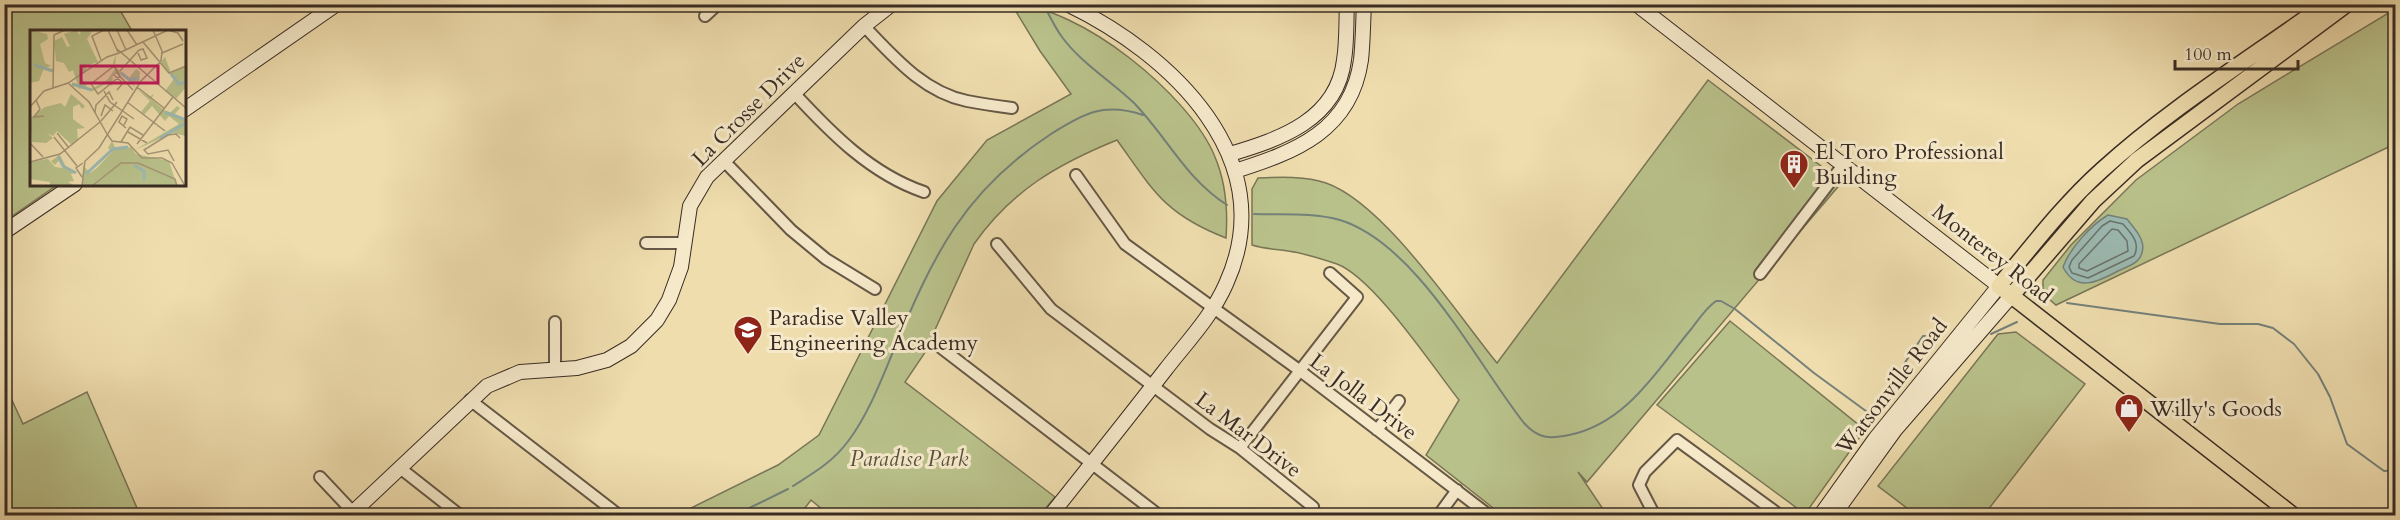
<svg xmlns="http://www.w3.org/2000/svg" width="2400" height="520" viewBox="0 0 2400 520" font-family="Cardo,serif">
<style>
.green{fill:#b9c18a;stroke:#797657;stroke-width:1.5}
.water{fill:#9cbab3;stroke:#74817a;stroke-width:1.5}
.lines{fill:none;stroke-linecap:round;stroke-linejoin:round}
.shore{stroke:#6a736c;stroke-width:1.5}
.stream{stroke:#74817a;stroke-width:2}
.street-casing{stroke:#665846;stroke-width:14}
.secondary-casing{stroke:#392c24;stroke-width:16}
.primary-casing{stroke:#392c24;stroke-width:18}
.street{stroke:#f5e9ca;stroke-width:10}
.secondary{stroke:#f5e9ca;stroke-width:14}
.primary{stroke:#efddae;stroke-width:15}
.labels{text-anchor:middle;stroke-width:6;stroke-linejoin:round;paint-order:stroke}
.street-label{font-size:22px;fill:#392c24;stroke:#f5e9ca}
.poi-label{font-size:22px;fill:#392c24;stroke:#f5e9ca;text-anchor:start}
.park-label{font-size:22px;font-style:italic;fill:#59513e;stroke:#f5e9ca}
.inset-river{fill:none;stroke:#9cbab3;stroke-width:3}
.inset-road{fill:none;stroke:#a69677;stroke-width:1.5}
.view{fill:#c2185b;fill-opacity:0.15;stroke:#c2185b;stroke-width:3}
.inset-edge{fill:none;stroke:#392c24;stroke-width:3}
</style>
<rect width="100%" height="100%" fill="#efddae"/>
<filter id="stains"><feTurbulence type="fractalNoise" baseFrequency=".00333" numOctaves="4"/><feColorMatrix values="0 0 0 0 .2 0 0 0 0 .09 0 0 0 0 .02 0 0 0 .5 -.17"/></filter>
<radialGradient id="worn" r=".72"><stop offset=".6" stop-color="#630" stop-opacity="0"/><stop offset="1" stop-color="#630" stop-opacity=".3"/></radialGradient>
<path class="green" d="M5 4 117 5 132 31 32 32V184L57 185 5 221Z
M1012 5C1078 4 1191 96 1215 157 1226 183 1228 210 1226 238 1164 214 1153 190 1117 140 1058 164 1012 190 974 244L924 354 905 382 1055 497 1040 515H829L811 500 805 508 790 515H677L778 465 819 435 937 201 987 140 1071 94 1040 51Z
M2395 9V144L2056 305 2043 294V280L2071 245 2136 180 2238 104Z
M1708 80 1842 182 1587 482 1578 472 1607 515H1502L1426 455 1459 400C1433 367 1374 278 1337 264 1322 259 1304 253 1288 251 1275 249 1265 249 1252 245V189L1258 178C1280 177 1306 176 1326 183 1384 203 1457 314 1497 363Z
M1730 321 1865 430 1805 514 1657 405Z
M2016 332 2085 384 1984 515H1916L1878 486 1998 334Z
M4 383 23 424 87 392 140 515H5Z"/>
<path class="water" d="M2108 215 2127 219C2132 226 2140 233 2142 242 2144 248 2142 256 2138 260 2134 265 2124 268 2118 271 2098 282 2076 293 2063 267 2070 248 2091 225 2108 215Z"/>
<g class="lines">
<path class="shore" d="M2110 221 2123 224C2131 233 2141 243 2134 256L2088 278 2072 273 2069 267 2072 260 2102 226Z
M2112 229 2118 230 2127 241 2128 251 2087 271 2079 268V264Z"/>
<path class="stream" d="M1046 9C1051 19 1056 29 1062 37 1081 63 1111 81 1134 103 1167 137 1186 179 1227 205
M1254 214C1281 215 1313 212 1340 220 1417 244 1476 362 1524 423 1538 439 1550 439 1569 435 1627 423 1657 370 1692 328 1699 319 1706 308 1716 301H1721L1735 309 1814 373 1870 414 1923 336 1940 337
M2067 303 2220 324H2258L2273 328 2294 344 2318 374 2330 397 2347 444 2384 471 2396 470
M1991 334 2017 322
M793 486C814 473 834 461 849 440 869 413 882 378 895 347 934 254 964 191 1051 134 1084 113 1104 102 1143 115
M733 516 788 489"/>
<g class="street-casing">
<path id="street" d="M705 16 718 4
M864 26C893 56 923 92 967 101 982 104 997 106 1012 108
M794 93C831 133 871 174 924 192
M724 161 791 230 826 259 875 289
M1076 175 1125 244 1299 370 1490 516
M646 243H683
M997 244 1051 309 1210 429 1240 448 1313 507 1309 516
M1760 274 1843 165
M555 322V368
M940 347 1160 516
M470 400 620 516
M1377 430 1399 401
M1240 448 1357 297 1330 273
M400 468 461 516
M320 477 353 512
M1438 516 1457 490
M1655 516 1639 485 1645 472 1677 440 1781 516"/>
</g>
<g class="secondary-casing">
<path id="secondary" d="M1636 4 1999 286 1875 439 1820 516
M184 110 337 4
M1230 154C1280 139 1337 120 1344 60 1347 42 1346 23 1347 4
M1235 171C1295 152 1351 131 1361 60 1363 42 1363 23 1364 4
M4 232 75 184
M349 516 487 386 520 372 577 368 607 360 631 346 657 320 669 300 681 267 690 206 707 177 864 26 892 4
M1050 516C1089 467 1128 418 1166 369 1187 342 1212 316 1226 284 1283 159 1171 54 1067 4
M1833 516 1895 430 2012 295"/>
</g>
<g class="primary-casing">
<path id="primary" d="M2012 295 2093 201 2137 160 2347 4
M2294 516 1999 286C2032 246 2064 204 2102 170 2170 108 2251 58 2326 4"/>
</g>
<use href="#street" class="street"/>
<use href="#secondary" class="secondary"/>
<use href="#primary" class="primary"/>
</g>
<defs>
<g id="building-pin" transform="scale(1.5)"><path d="M0 17L-7.5 6A9.5 9.5 0 1 1 7.5 6Z" fill="#8f2418" stroke="#f5e9ca"/><path d="M-4-6H4V6H1V3H-1V6H-4ZM-2.5-4.3h1.7v1.8h-1.7ZM.8-4.3h1.7v1.8H.8ZM-2.5-1h1.7V.8h-1.7ZM.8-1h1.7V.8H.8Z" fill="#fff"/></g>
<g id="school-pin" transform="scale(1.5)"><path d="M0 17L-7.5 6A9.5 9.5 0 1 1 7.5 6Z" fill="#8f2418" stroke="#f5e9ca"/><path d="M0-5L7-2L0 1L-7-2ZM-4 1L0 2.5L4 1V4Q0 6-4 4Z" fill="#fff"/></g>
<g id="shop-pin" transform="scale(1.5)"><path d="M0 17L-7.5 6A9.5 9.5 0 1 1 7.5 6Z" fill="#8f2418" stroke="#f5e9ca"/><path d="M-5-2.5h2.3a2.7 3.5 0 0 1 5.4 0H5L5.5 6h-11ZM-1.5-2.5h3a1.5 2.3 0 0 0-3 0Z" fill="#fff"/></g>
</defs>
<g fill-rule="evenodd">
<use href="#building-pin" x="1794" y="164"/>
<use href="#school-pin" x="748" y="330"/>
<use href="#shop-pin" x="2129" y="408"/>
</g>
<g class="labels">
<g class="street-label">
<text transform="translate(748 109) rotate(-45)" y="8">La Crosse Drive</text>
<text transform="translate(1993 253) rotate(38)" y="8">Monterey Road</text>
<text transform="translate(1891 386) rotate(-52)" y="8">Watsonville Road</text>
<text transform="translate(1364 396) rotate(37)" y="8">La Jolla Drive</text>
<text transform="translate(1249 434) rotate(37)" y="8">La Mar Drive</text>
</g>
<g class="poi-label">
<text x="1815" y="159">El Toro Professional<tspan x="1815" dy="25">Building</tspan></text>
<text x="769" y="325">Paradise Valley<tspan x="769" dy="25">Engineering Academy</tspan></text>
<text x="2150" y="416">Willy's Goods</text>
</g>
<g class="park-label">
<text x="909" y="466">Paradise Park</text>
</g>
</g>
<g transform="translate(30 30)">
<rect width="156" height="156" fill="#efddae"/>
<path d="M0 0 17 4 18 9 10 14 15 33 21 36 14 38 9 51 0 53ZM46 0 50 5 51 0H63L57 9 68 32 55 36 57 40 50 46 57 56 49 59 43 40 39 42 34 33 26 31 24 11 32 7 37 17 40 16 34 4ZM86 24 85 36 91 42 99 48 106 39 110 42 109 53 102 52 106 58 119 67 124 64 121 69 139 84 147 76 150 78 143 86 156 89V106L143 103 105 120 149 94 139 86 135 91 122 76 114 85 111 82 120 71 91 44H83L82 56 77 53 63 61 60 60 77 50 85 39 83 33ZM135 27 141 43 154 37 156 41V57L146 69 135 61 144 49 131 32ZM41 64 55 76 52 79 49 74 43 77V89L55 98 47 99 48 110 42 115 27 101 23 106 17 103 23 108 16 113 2 112 0 88 15 77 31 73 35 77ZM82 111 86 119 101 117 106 124 139 131 147 156H52L53 135 60 143 67 138 82 122 78 118ZM30 125 36 137 47 142 41 144 44 151 38 152 45 156H20V152L0 149V132L18 129 25 137 33 138 30 129 25 135 21 131Z" fill="#b9c18a"/>
<path class="inset-river" d="M4 35 23 41M91 43 100 50 109 48M141 44 149 54 156 52M42 54 62 60M135 82 156 90M130 108 156 93M28 126 33 136 46 143M104 135 114 141V150M56 144 83 119 98 117"/>
<path class="inset-road" d="M78 0 88 22M87 0 96 20M97 0 107 15M138 0 148 3 153 11M113 12 139 43 156 36M87 19 156 78M89 23 138 0M108 23 111 30 117 28 113 19 109 20M132 23 153 14M71 30 62 6 74 0M84 36 90 46 68 64 61 54ZM90 41 109 20M86 42 103 60M83 44 93 53 87 60M38 53 59 72 77 104M107 57 134 78M23 58 24 5 35 0M74 61 80 72 104 89M6 70 10 79 4 87 14 86M97 72 135 101M0 77 14 61 38 53 77 27 89 23M65 82 66 75 79 62 83 70M71 86 75 75 83 81M71 91 87 72M94 95 97 89 92 86 89 92 96 98M98 102 117 113M27 103 39 118M77 104 82 111 98 113 112 128H132L142 133 155 156M24 107 47 136M91 112 100 97 113 105M0 113 13 127M107 114 143 67M144 131 138 120 118 124 114 120 138 105 146 104 150 108M0 132 30 124 70 92M52 147 46 138 53 133M52 156 55 131 69 118 111 51 131 31 132 21 123 0M62 156 91 133H108L145 149 147 156"/>
<path class="view" d="M51 36H128V53H51Z"/>
<rect width="156" height="156" class="inset-edge"/>
</g>
<rect width="2400" height="520" fill="none" stroke="#efddae" stroke-width="24"/>
<rect x="6" y="6" width="2388" height="508" fill="none" stroke="#392c24" stroke-width="3"/>
<rect x="12" y="12" width="2376" height="496" fill="none" stroke="#392c24" stroke-width="1.5"/>
<path d="M2175 60v9h123v-9" fill="none" stroke="#392c24" stroke-width="3"/>
<text x="2184" y="60" font-size="18" fill="#392c24" stroke="#f5e9ca" stroke-width="4.5" paint-order="stroke">100 m</text>
<rect width="100%" height="100%" filter="url(#stains)"/>
<rect width="100%" height="100%" fill="url(#worn)"/>
</svg>
